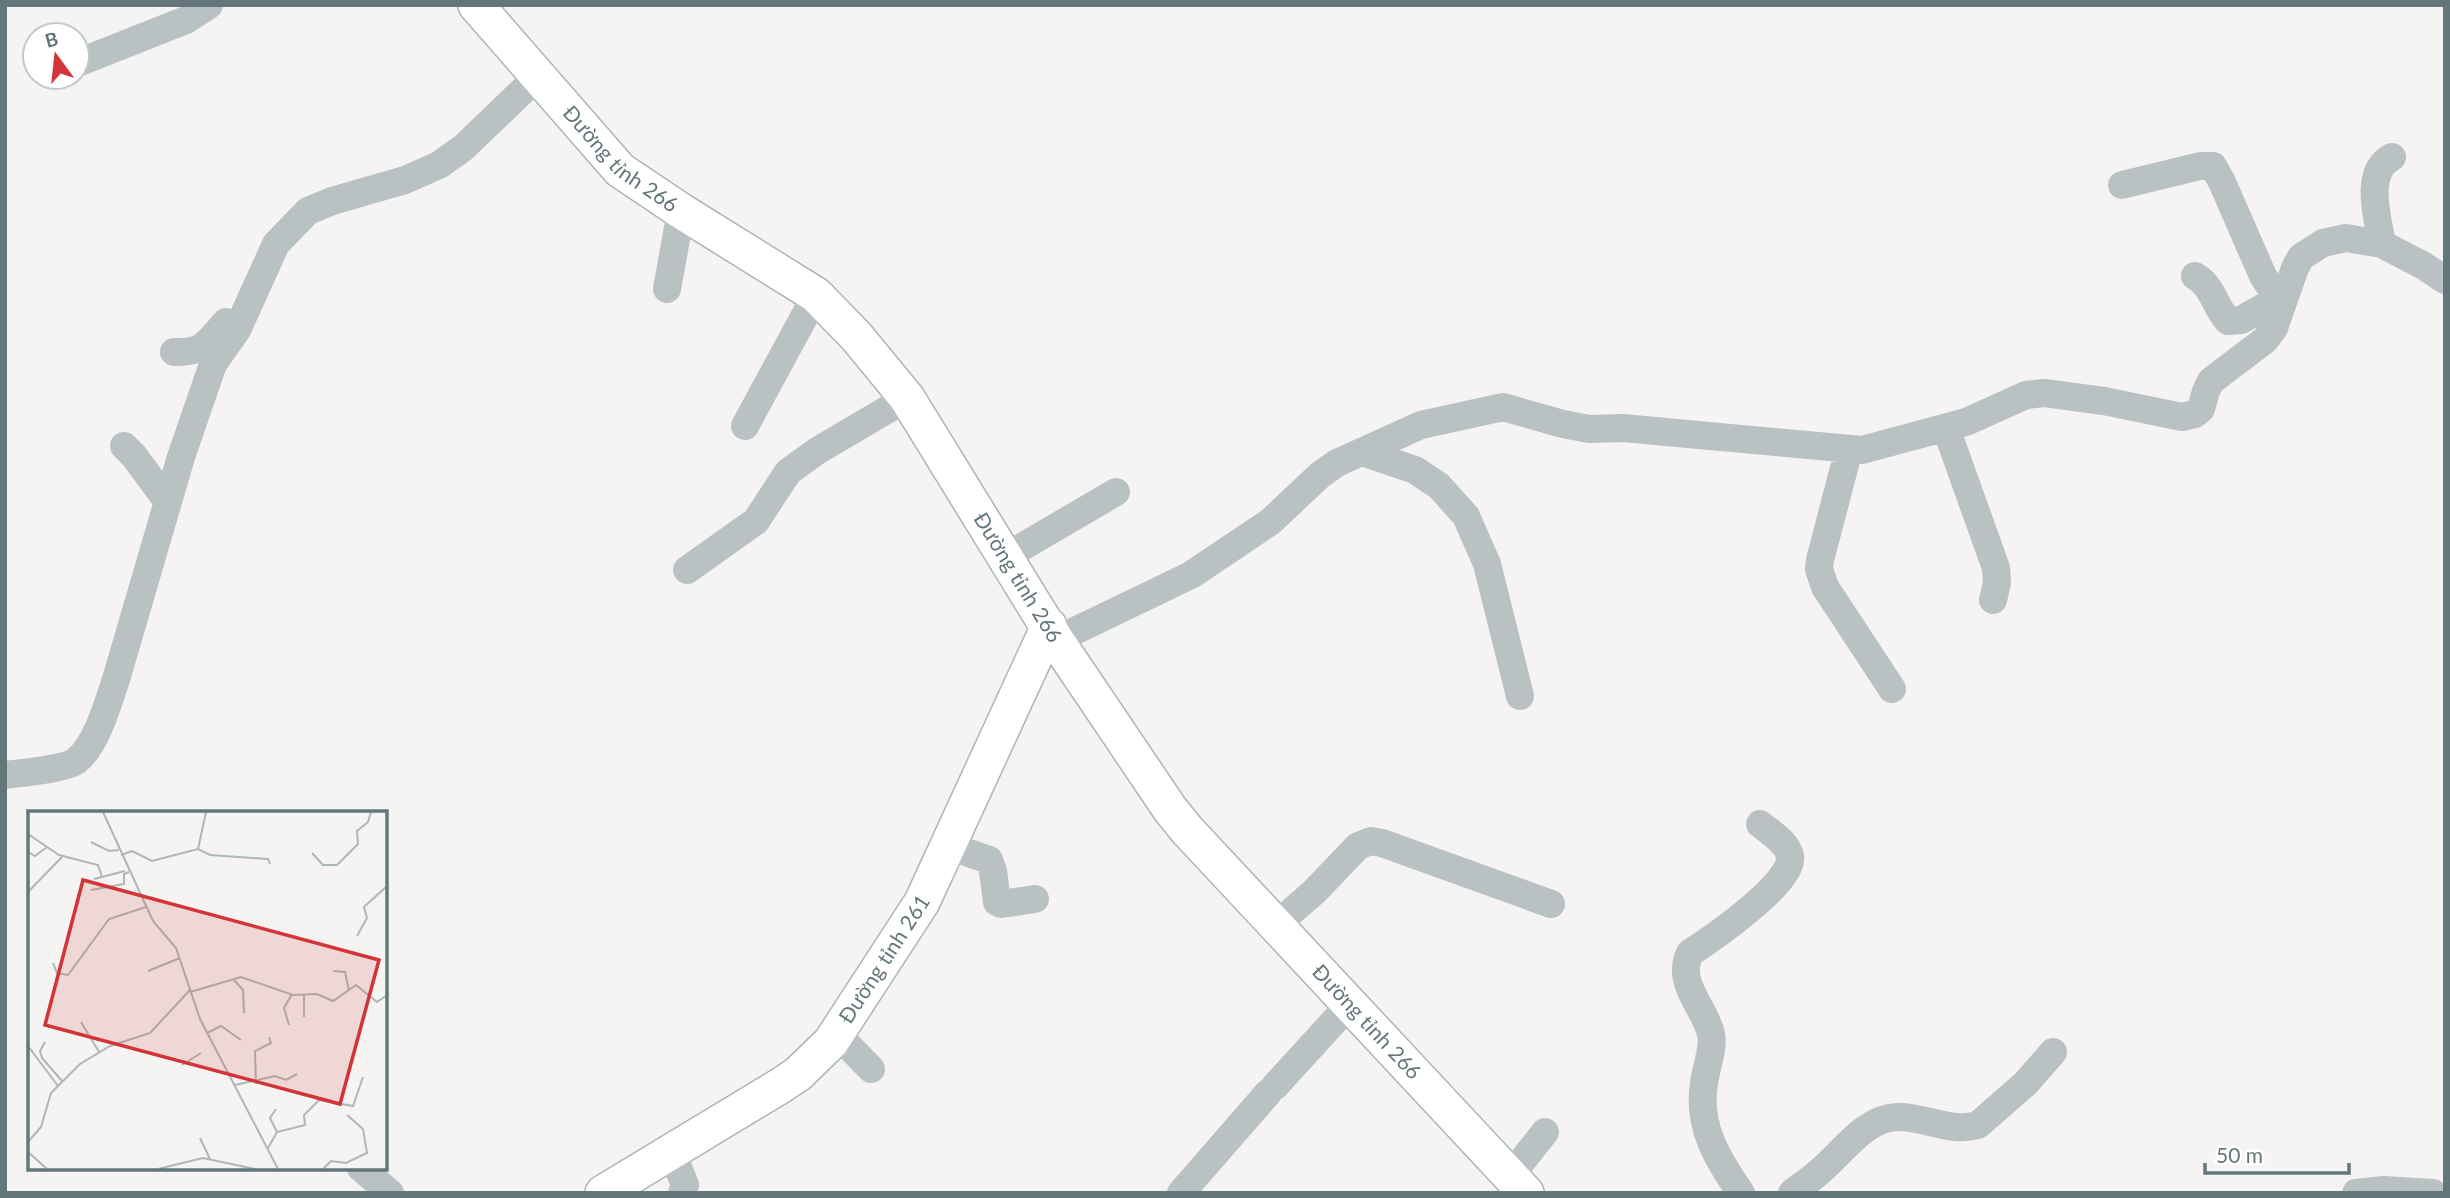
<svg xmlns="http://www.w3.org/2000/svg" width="2450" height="1198" viewBox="0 0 2450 1198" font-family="Lato,sans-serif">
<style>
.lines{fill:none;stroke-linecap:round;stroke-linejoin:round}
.major-casing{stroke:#aeb5b6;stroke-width:38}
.minor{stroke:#bac1c2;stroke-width:28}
.major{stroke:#fff;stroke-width:35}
.labels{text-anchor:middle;stroke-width:7;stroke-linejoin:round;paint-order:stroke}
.street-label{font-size:21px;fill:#63777a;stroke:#fff}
.inset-road{fill:none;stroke:#aeb7b7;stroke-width:2}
.view{fill:#d33438;fill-opacity:0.15;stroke:#d33438;stroke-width:3.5}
.inset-edge{fill:none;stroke:#63777a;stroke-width:3.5}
</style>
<rect width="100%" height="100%" fill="#f5f4f2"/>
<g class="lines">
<g class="major-casing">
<g id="major">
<path id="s1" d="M476 5 620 170 681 211 816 295 856 336 907 398 1056 640 1170 809 1187 830 1526 1193"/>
<path id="s2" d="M603 1193 780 1086 798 1074 831 1042 922 902 1049 626"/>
</g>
</g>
<path class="minor" d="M80 62 186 20 209 5
M2122 185 2200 166H2213L2222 182 2263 276 2282 305
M2382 244C2378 219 2363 172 2392 157
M2195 276C2213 286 2215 307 2228 321L2241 320 2278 299
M667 289 681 211
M174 352C204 353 207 343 226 322
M745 426 816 295
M1946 428 1996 568 1997 583 1993 600
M124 446 134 456 168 502
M1849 449 1820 560 1819 569 1825 587 1892 689
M1362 452 1415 470 1439 486 1466 516 1487 564 1520 696
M1005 557 1116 492
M687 570 756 521 788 472 817 451 907 398
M1056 640 1191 575 1270 522 1320 475 1337 463 1421 425 1503 407 1563 424 1589 429 1623 428 1862 450 1966 422 2026 395 2044 393 2104 401 2182 417 2195 414 2201 409 2206 391 2211 381 2265 340 2274 328 2295 268 2301 257 2323 243 2346 238 2382 244 2424 266 2445 280
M5 775C20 773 65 769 76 761 97 745 109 700 117 676L181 457 213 364 237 330 276 244 308 211 332 201 405 180 439 165 463 148 538 76
M949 846 989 860 993 871 997 902 1001 904 1035 899
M1276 925 1314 892 1358 846 1371 841 1382 843 1551 904
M837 1034 871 1069
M1275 1086 1350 1004
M672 1152 685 1185 682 1193
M361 1168 390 1193
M1510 1176 1545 1132
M1181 1193 1268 1093
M1741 1193C1717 1159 1697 1125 1704 1083 1706 1068 1714 1048 1711 1034 1705 1007 1675 983 1690 953 1710 940 1795 882 1790 856 1787 842 1771 833 1760 824
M1792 1193C1801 1186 1810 1180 1818 1173 1842 1154 1864 1118 1897 1117 1926 1116 1947 1133 1978 1125L2026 1083 2053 1052
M2356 1193 2384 1190 2433 1193"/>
<use href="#major" class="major"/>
</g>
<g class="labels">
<g class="street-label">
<text dy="7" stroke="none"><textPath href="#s1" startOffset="212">Đường tỉnh 266</textPath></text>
<text dy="7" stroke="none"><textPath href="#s1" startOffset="800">Đường tỉnh 266</textPath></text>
<text dy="7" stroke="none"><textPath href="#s2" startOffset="373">Đường tỉnh 261</textPath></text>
<text dy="7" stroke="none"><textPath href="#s1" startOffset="1367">Đường tỉnh 266</textPath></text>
</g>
</g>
<g transform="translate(28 811)">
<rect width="359" height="359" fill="#f5f4f2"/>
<path class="inset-road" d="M75 1 125 110 148 137 172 208 250 358M0 23 31 44 70 54 74 66M63 31 81 40 91 39M170 38 178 1M0 41 7 45 19 36M284 42 295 54H309L330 33 329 20 340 11 343 1M93 44 104 40 124 50 170 38 182 44 240 48 242 53M66 68 97 60M63 79 96 73V63L101 61M0 81 34 46M329 125 339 107 336 96 359 75M25 152 29 162 40 164 81 108 118 96M120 160 152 147M305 160 317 161 321 180M205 168 215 179 216 202M162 181 213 166 265 184 289 183 305 190 328 174 349 191 359 184M276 184V206M53 211 71 241M261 214 256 197 264 183M179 222 193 215 213 229M17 231 12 240 14 247 34 270M0 235 30 275M154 254 173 242M228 273 227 240 243 232 241 226M207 274 247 265 258 269 269 263M248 298 242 307 249 321M172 327 182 348M0 331 13 316 23 282 52 253 82 235 122 222 162 179M240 337 249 321 277 314 276 304 291 289 325 295 335 266M0 341 19 358M130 358 175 347 227 358M295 358 303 350 318 352 339 342 335 318 319 304"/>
<path class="view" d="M55 69 351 149 312 293 17 214Z"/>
<rect width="359" height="359" class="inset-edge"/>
</g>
<rect width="2450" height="1198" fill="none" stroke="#63777a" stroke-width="14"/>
<g transform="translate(56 56) rotate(345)"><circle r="33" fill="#ffffff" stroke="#c1c9ca" stroke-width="2"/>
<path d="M0-5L12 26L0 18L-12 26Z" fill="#d33438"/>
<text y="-10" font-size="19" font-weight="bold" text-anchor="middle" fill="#63777a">B</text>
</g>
<path d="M2205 1163v10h144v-10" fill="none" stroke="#63777a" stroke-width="3.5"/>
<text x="2216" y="1163" font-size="21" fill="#63777a" stroke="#ffffff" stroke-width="5" paint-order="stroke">50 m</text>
</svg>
